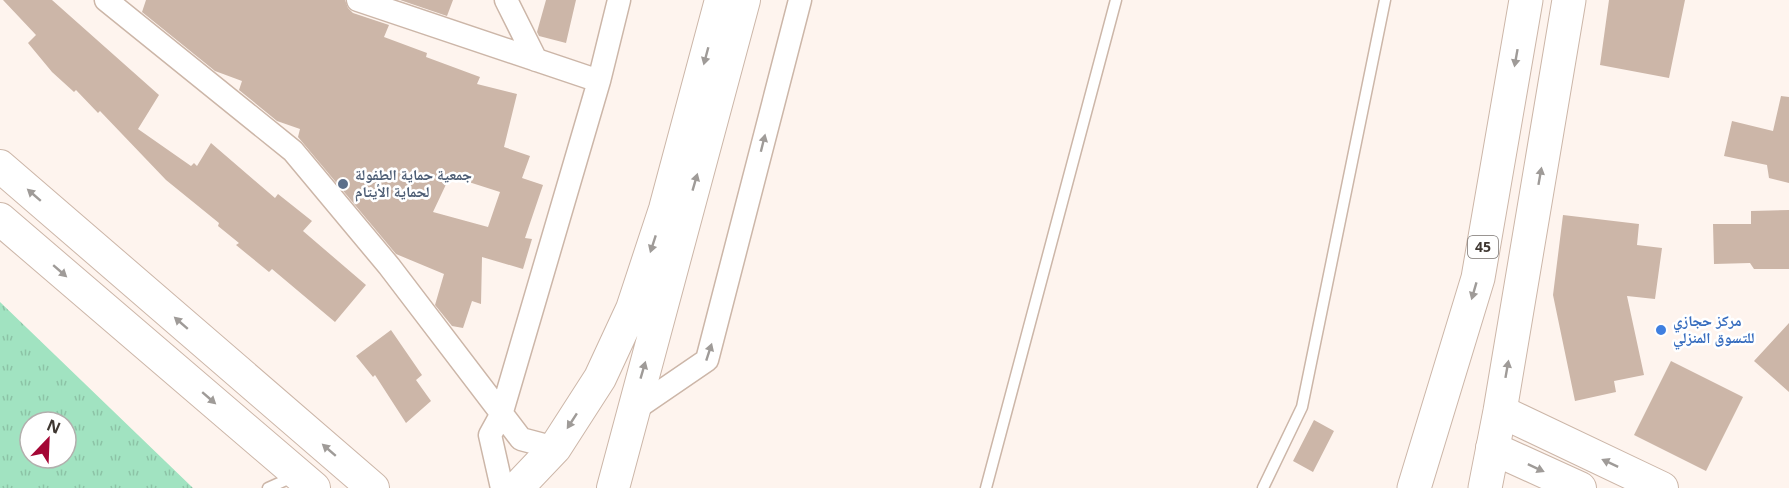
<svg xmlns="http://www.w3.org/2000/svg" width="1789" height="488" viewBox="0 0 1789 488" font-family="'Noto Sans','Noto Naskh Arabic',sans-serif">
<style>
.park{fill:url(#park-tufts);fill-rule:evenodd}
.building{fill:#ccb6a8;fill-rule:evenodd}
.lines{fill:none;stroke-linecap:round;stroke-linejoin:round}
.lane-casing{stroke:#ccb6a8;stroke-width:13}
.street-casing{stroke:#ccb6a8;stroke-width:25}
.secondary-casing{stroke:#ccb6a8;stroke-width:34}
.highway-casing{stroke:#ccb6a8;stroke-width:35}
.lane{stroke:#fff;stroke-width:10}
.street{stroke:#fff;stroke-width:22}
.secondary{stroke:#fff;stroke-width:32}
.highway{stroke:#fff;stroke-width:33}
.oneway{fill:#9f9b98}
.service-dot{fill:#5c6f8a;stroke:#fff;stroke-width:2}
.shop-dot{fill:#3f7fe0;stroke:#fff;stroke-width:2}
.labels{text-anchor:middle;stroke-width:5;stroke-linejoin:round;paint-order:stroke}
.shield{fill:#fff;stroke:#79736f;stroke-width:1.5}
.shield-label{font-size:14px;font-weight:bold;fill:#3f3731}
.service-label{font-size:15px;font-weight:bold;fill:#4e5e75;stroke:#fff;text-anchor:start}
.shop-label{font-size:15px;font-weight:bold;fill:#366cbe;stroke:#fff;text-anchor:start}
</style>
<defs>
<pattern id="park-tufts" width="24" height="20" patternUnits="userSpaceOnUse" patternTransform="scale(1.5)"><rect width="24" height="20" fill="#a1e3c1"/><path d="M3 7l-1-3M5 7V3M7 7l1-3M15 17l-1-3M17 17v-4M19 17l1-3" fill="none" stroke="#8cc3a6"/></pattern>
</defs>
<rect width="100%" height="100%" fill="#fef4ee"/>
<path class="park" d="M0 302 193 488H0ZM30 422H66V458H30Z"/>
<path class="building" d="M3 0H52L159 95 138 129 191 166 194 163 197 166 211 143 275 198 278 194 312 221 303 231 366 285 335 322 272 269 269 272 236 245 239 243 218 226 219 223 166 180 100 111 98 113 76 90 74 92 52 72 28 43 36 35Z
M146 0H345L348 8 353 13 389 25 384 37 427 53 426 57 480 77 477 84 517 94 504 147 530 156 522 178 543 185 525 238 532 239 523 269 482 257 481 304 472 301 463 328 452 326 435 305 444 274 396 254 298 137 300 129 277 121 239 90 242 81 215 71 142 12ZM450 176 500 192 488 227 433 212Z
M400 0H453L447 16Z
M546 0H576L566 43 539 36 537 32Z
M1609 0H1685L1669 78 1600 65Z
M1781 96 1789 97V183L1769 178 1767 165 1724 156 1732 121 1773 131Z
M1789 210V269H1754L1750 263 1714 264 1713 224H1751V211Z
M1563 215 1639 224 1637 245 1662 248 1655 299 1627 296 1644 375 1614 381 1616 392 1575 401 1553 295Z
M1789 323V392L1754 361Z
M391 330 422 375 416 380 431 401 406 423 375 375 373 377 356 356Z
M1671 361 1743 397 1706 471 1634 435Z
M1314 420 1334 431 1313 472 1293 461Z"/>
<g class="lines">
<g class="lane-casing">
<path id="lane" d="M268 488 295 476
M986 488 1116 0
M1263 488 1302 407 1385 0"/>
</g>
<g class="street-casing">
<path id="street" d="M106 0 293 151 389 266 521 439 555 448
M358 0 599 81
M506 0 536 60
M631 412 707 360 800 0
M502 488 490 435 501 415 599 81 619 0"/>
</g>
<g class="secondary-casing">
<path id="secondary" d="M0 166 373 488
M0 219 314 488
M1500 411 1662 488
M1492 448 1580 488
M517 488 555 448 600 378 632 309 665 209 721 0
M613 488 744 0"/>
</g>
<g class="highway-casing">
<path id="highway" d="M1414 488 1478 278 1526 0
M1485 488 1500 411 1569 0"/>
</g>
<use href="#lane" class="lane"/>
<use href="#street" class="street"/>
<use href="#secondary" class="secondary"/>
<use href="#highway" class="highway"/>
</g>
<defs><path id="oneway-solid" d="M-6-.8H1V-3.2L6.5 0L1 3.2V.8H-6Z" transform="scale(1.5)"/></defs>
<g class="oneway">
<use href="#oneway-solid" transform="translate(706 56) rotate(105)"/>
<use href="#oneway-solid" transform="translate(1516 58) rotate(100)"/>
<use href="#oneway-solid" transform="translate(763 143) rotate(-76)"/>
<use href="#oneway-solid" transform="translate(1540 176) rotate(-80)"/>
<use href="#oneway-solid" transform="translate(695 182) rotate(-74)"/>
<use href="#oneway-solid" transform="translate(34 195) rotate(-139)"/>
<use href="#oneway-solid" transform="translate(653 244) rotate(108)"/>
<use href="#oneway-solid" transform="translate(60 271) rotate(41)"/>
<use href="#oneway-solid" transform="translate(1474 291) rotate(106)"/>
<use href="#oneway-solid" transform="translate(181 323) rotate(-139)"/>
<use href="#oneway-solid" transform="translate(709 352) rotate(-72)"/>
<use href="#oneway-solid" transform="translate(1507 369) rotate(-80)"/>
<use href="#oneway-solid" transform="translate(643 370) rotate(-74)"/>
<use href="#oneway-solid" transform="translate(209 398) rotate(41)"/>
<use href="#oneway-solid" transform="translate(572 421) rotate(123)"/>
<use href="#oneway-solid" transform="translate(329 450) rotate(-139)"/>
<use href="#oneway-solid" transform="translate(1610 463) rotate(-155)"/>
<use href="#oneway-solid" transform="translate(1536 468) rotate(25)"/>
</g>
<circle class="service-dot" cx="343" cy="184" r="6"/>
<circle class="shop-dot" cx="1661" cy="330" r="6"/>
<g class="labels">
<rect class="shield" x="1468" y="236" width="30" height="22" rx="4.5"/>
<g class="shield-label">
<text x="1483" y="252">45</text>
</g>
<g class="service-label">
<text x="355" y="180">جمعية حماية الطفولة<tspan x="355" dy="17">لحماية الأيتام</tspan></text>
</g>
<g class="shop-label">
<text x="1673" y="326">مركز حجازي<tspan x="1673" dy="17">للتسوق المنزلي</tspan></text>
</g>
</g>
<g transform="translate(48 440) rotate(23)"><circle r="28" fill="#ffffff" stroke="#b2afad" stroke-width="1.5"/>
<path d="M0-4.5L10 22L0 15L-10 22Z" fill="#a40635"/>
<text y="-9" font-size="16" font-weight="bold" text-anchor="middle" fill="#3f3731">N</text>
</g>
</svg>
